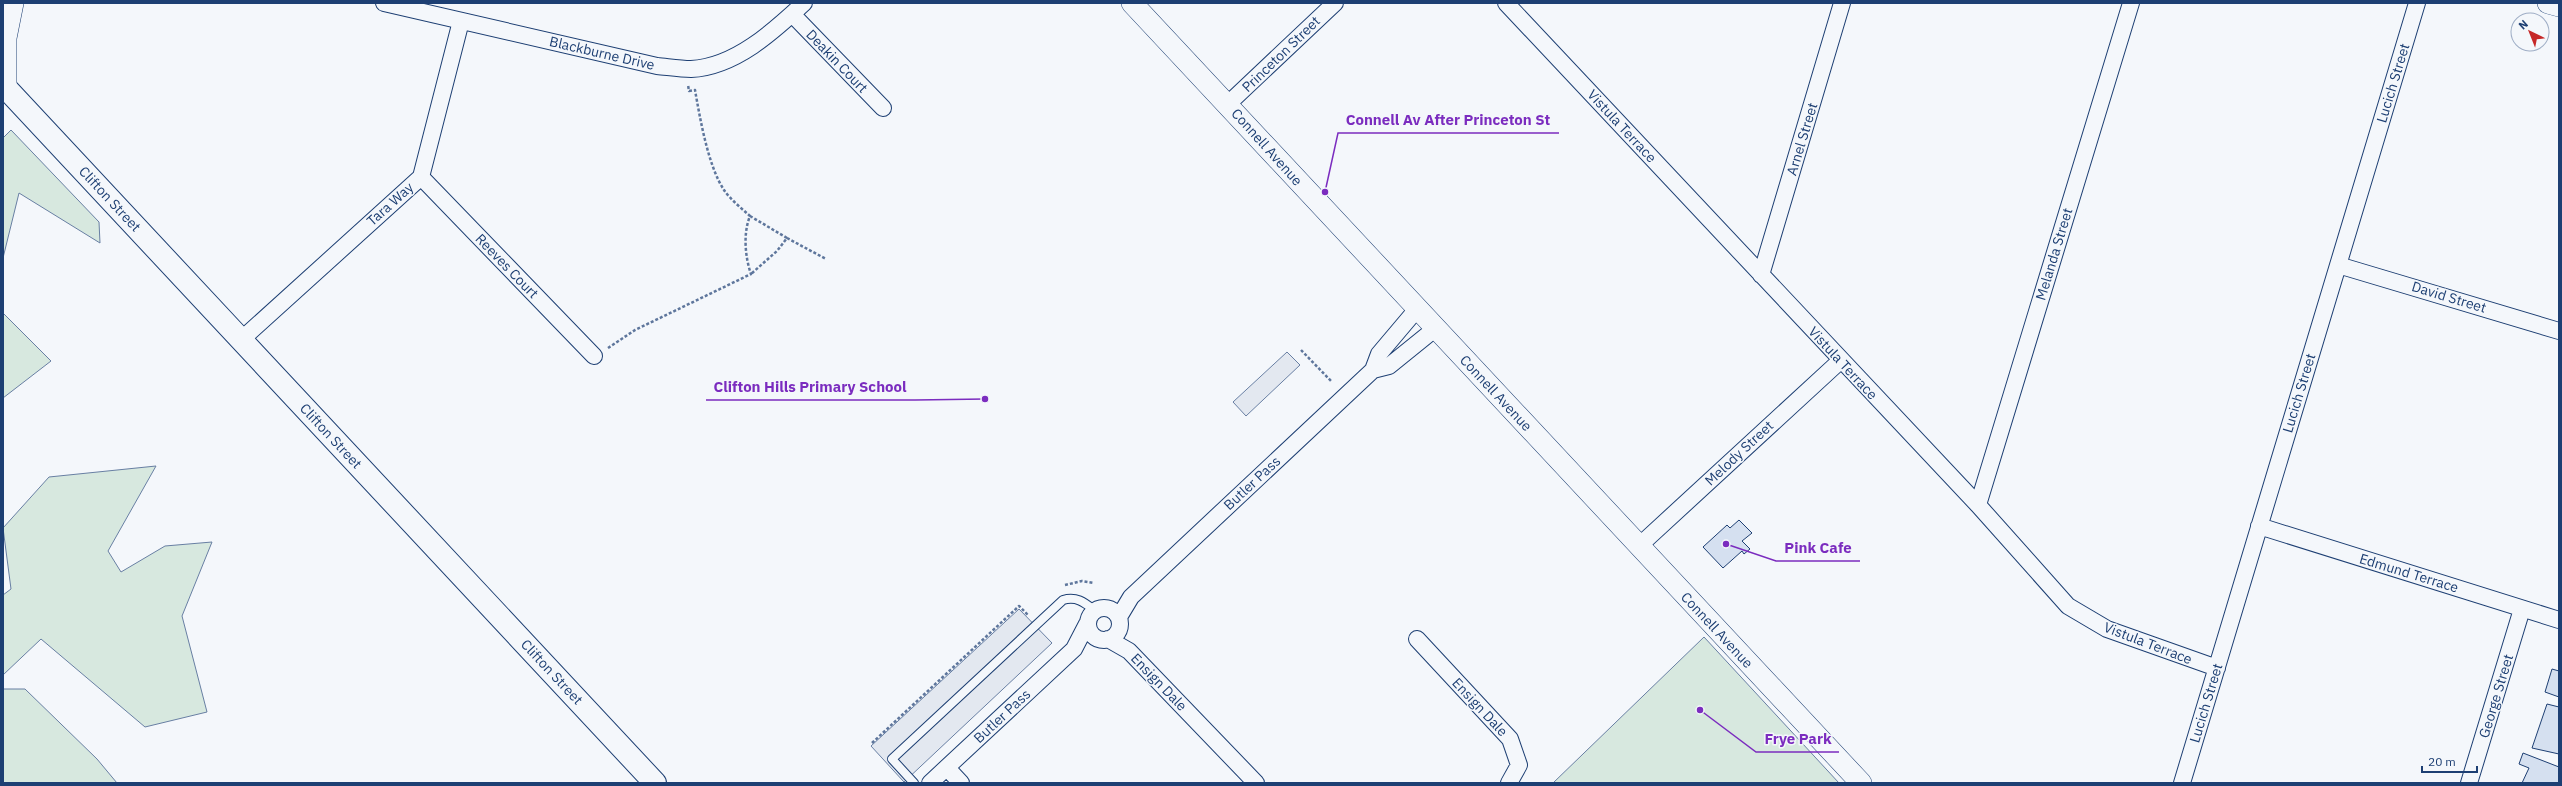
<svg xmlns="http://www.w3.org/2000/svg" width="2562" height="786" viewBox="0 0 2562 786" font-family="'IBM Plex Sans',sans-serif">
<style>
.green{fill:#d7e8df;stroke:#687fa3}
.parking{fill:#e3e8f0;stroke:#687fa3}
.building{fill:#d5e0f0;stroke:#1d3f73}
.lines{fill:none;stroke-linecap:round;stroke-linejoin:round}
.service-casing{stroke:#1d3f73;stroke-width:10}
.minor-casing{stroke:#1d3f73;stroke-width:18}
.tertiary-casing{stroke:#1d3f73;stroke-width:22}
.secondary-casing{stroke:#1d3f73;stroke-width:24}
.path{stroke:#5e769c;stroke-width:2.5;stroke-dasharray:3 2;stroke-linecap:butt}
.service{stroke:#f4f7fb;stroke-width:8}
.minor{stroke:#f4f7fb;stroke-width:16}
.tertiary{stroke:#f4f7fb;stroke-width:21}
.secondary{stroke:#f4f7fb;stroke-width:22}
.labels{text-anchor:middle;stroke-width:3;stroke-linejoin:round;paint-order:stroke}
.street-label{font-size:14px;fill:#1d3f73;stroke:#f4f7fb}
.leader{fill:none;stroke:#7b2cbf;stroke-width:1.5}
.callout-dot{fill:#7b2cbf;stroke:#f4f7fb;stroke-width:1.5}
.callout-label{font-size:15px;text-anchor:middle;font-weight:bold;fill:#7b2cbf;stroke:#f4f7fb;stroke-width:3;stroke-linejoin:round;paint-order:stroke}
</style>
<rect width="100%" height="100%" fill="#f4f7fb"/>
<path class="green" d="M11 130 99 222 100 243 19 193 3 258V138Z
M3 313 51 361 3 398Z
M156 466 108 551 121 572 165 546 212 542 182 616 207 712 145 727 41 639 3 675V595L11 589 3 528 49 477Z
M1704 637 1839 783H1553Z
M3 689H25L97 759 117 783H3Z"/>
<path class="parking" d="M1287 352 1300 365 1246 416 1233 402Z
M1019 609 1052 643 904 782 871 746Z"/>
<path class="building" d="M1739 520 1752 533 1742 541 1750 549 1744 554 1742 551 1723 568 1703 547 1727 525 1730 528Z
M2552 669 2559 671V697L2545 692Z
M2547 704 2559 707V754L2532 748Z
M2523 753 2559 767V783H2522L2529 768 2519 764Z"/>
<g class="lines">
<g class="service-casing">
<path id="service" d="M914 783 892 759 1063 600C1076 596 1084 602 1094 610"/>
</g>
<g class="minor-casing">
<path id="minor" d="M384 3 657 66C668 67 680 69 691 69 735 67 774 31 804 3
M1506 3 1978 505 2068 606 2107 629 2217 668
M792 14 883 108
M1228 104 1335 3
M421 177 594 356
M2338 265 2559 331
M1761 275 1842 3
M241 340 421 177 461 21
M1373 370 1389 366 1436 328
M1978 505 2131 3
M2259 526 2559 620
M1639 546 1840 361
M1088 624a16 16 0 1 1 32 0a16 16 0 1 1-32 0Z
M1119 617 1131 597 1373 370 1379 354 1417 309
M1108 639 1129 651 1256 783
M1417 639 1510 739 1519 765 1509 783
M947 768 961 783
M930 783 1074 649 1087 624
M2182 783 2417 3
M2469 783 2522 609"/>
</g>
<g class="tertiary-casing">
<path id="tertiary" d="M1132 3 1861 783
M2548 3 2559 6
M6 88V38L13 3"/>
</g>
<g class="secondary-casing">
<path id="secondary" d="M6 88 655 783"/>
</g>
<path class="path" d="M750 216 787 238 777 251 751 274
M787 238 826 259
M608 348 635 330 751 274C745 257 743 233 750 216 741 208 730 199 724 190 708 166 700 118 695 90L689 91 688 85
M1301 350 1332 382
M1065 585 1082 581 1094 583
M872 743 1019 606 1028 615"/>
<use href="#service" class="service"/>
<use href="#minor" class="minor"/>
<use href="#tertiary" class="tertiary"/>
<use href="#secondary" class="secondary"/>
</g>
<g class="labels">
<g class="street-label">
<text transform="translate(602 53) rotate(13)" y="5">Blackburne Drive</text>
<text transform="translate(1281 54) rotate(-44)" y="5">Princeton Street</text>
<text transform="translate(837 61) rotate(46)" y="5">Deakin Court</text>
<text transform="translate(2393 83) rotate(-73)" y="5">Lucich Street</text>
<text transform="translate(1622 126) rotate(47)" y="5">Vistula Terrace</text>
<text transform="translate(1802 139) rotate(-73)" y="5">Arnel Street</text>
<text transform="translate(1267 147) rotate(48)" y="5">Connell Avenue</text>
<text transform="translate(110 199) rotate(47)" y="5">Clifton Street</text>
<text transform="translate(390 204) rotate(-42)" y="5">Tara Way</text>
<text transform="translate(2054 254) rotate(-73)" y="5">Melanda Street</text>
<text transform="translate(507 266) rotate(46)" y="5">Reeves Court</text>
<text transform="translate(2449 297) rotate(17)" y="5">David Street</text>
<text transform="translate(1843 363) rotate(47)" y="5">Vistula Terrace</text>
<text transform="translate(1496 393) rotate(47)" y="5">Connell Avenue</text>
<text transform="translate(2299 393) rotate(-73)" y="5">Lucich Street</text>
<text transform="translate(331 436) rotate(47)" y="5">Clifton Street</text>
<text transform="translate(1739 453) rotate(-43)" y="5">Melody Street</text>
<text transform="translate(1252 483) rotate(-43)" y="5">Butler Pass</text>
<text transform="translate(2409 573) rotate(17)" y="5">Edmund Terrace</text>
<text transform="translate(1717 630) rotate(47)" y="5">Connell Avenue</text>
<text transform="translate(2148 643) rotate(21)" y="5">Vistula Terrace</text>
<text transform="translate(552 672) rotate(47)" y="5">Clifton Street</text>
<text transform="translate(1159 682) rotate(46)" y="5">Ensign Dale</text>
<text transform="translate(2496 696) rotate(-73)" y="5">George Street</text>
<text transform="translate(2206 703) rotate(-73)" y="5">Lucich Street</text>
<text transform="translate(1480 707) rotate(47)" y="5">Ensign Dale</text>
<text transform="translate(1002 716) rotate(-43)" y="5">Butler Pass</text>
</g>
</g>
<path class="leader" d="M1325 192L1338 133H1559M985 399L915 400H706M1726 544L1776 561H1860M1700 710L1756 752H1839"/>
<g class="callout-dot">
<circle cx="1325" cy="192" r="4"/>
<circle cx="985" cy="399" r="4"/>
<circle cx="1726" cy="544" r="4"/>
<circle cx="1700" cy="710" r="4"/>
</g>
<g class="callout-label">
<text x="1448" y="125">Connell Av After Princeton St</text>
<text x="810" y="392">Clifton Hills Primary School</text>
<text x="1818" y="553">Pink Cafe</text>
<text x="1798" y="744">Frye Park</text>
</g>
<rect width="2562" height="786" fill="none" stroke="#1d3f73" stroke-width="8"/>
<g transform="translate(2530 32) rotate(317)"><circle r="19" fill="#f4f7fb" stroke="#9eadc5"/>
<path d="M0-3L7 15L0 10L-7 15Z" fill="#c62828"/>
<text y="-6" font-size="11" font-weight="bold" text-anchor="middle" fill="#1d3f73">N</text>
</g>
<path d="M2422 766v6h55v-6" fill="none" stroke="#1d3f73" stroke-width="2"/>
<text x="2428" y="766" font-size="12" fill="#1d3f73" stroke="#f4f7fb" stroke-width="3" paint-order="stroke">20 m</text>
</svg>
